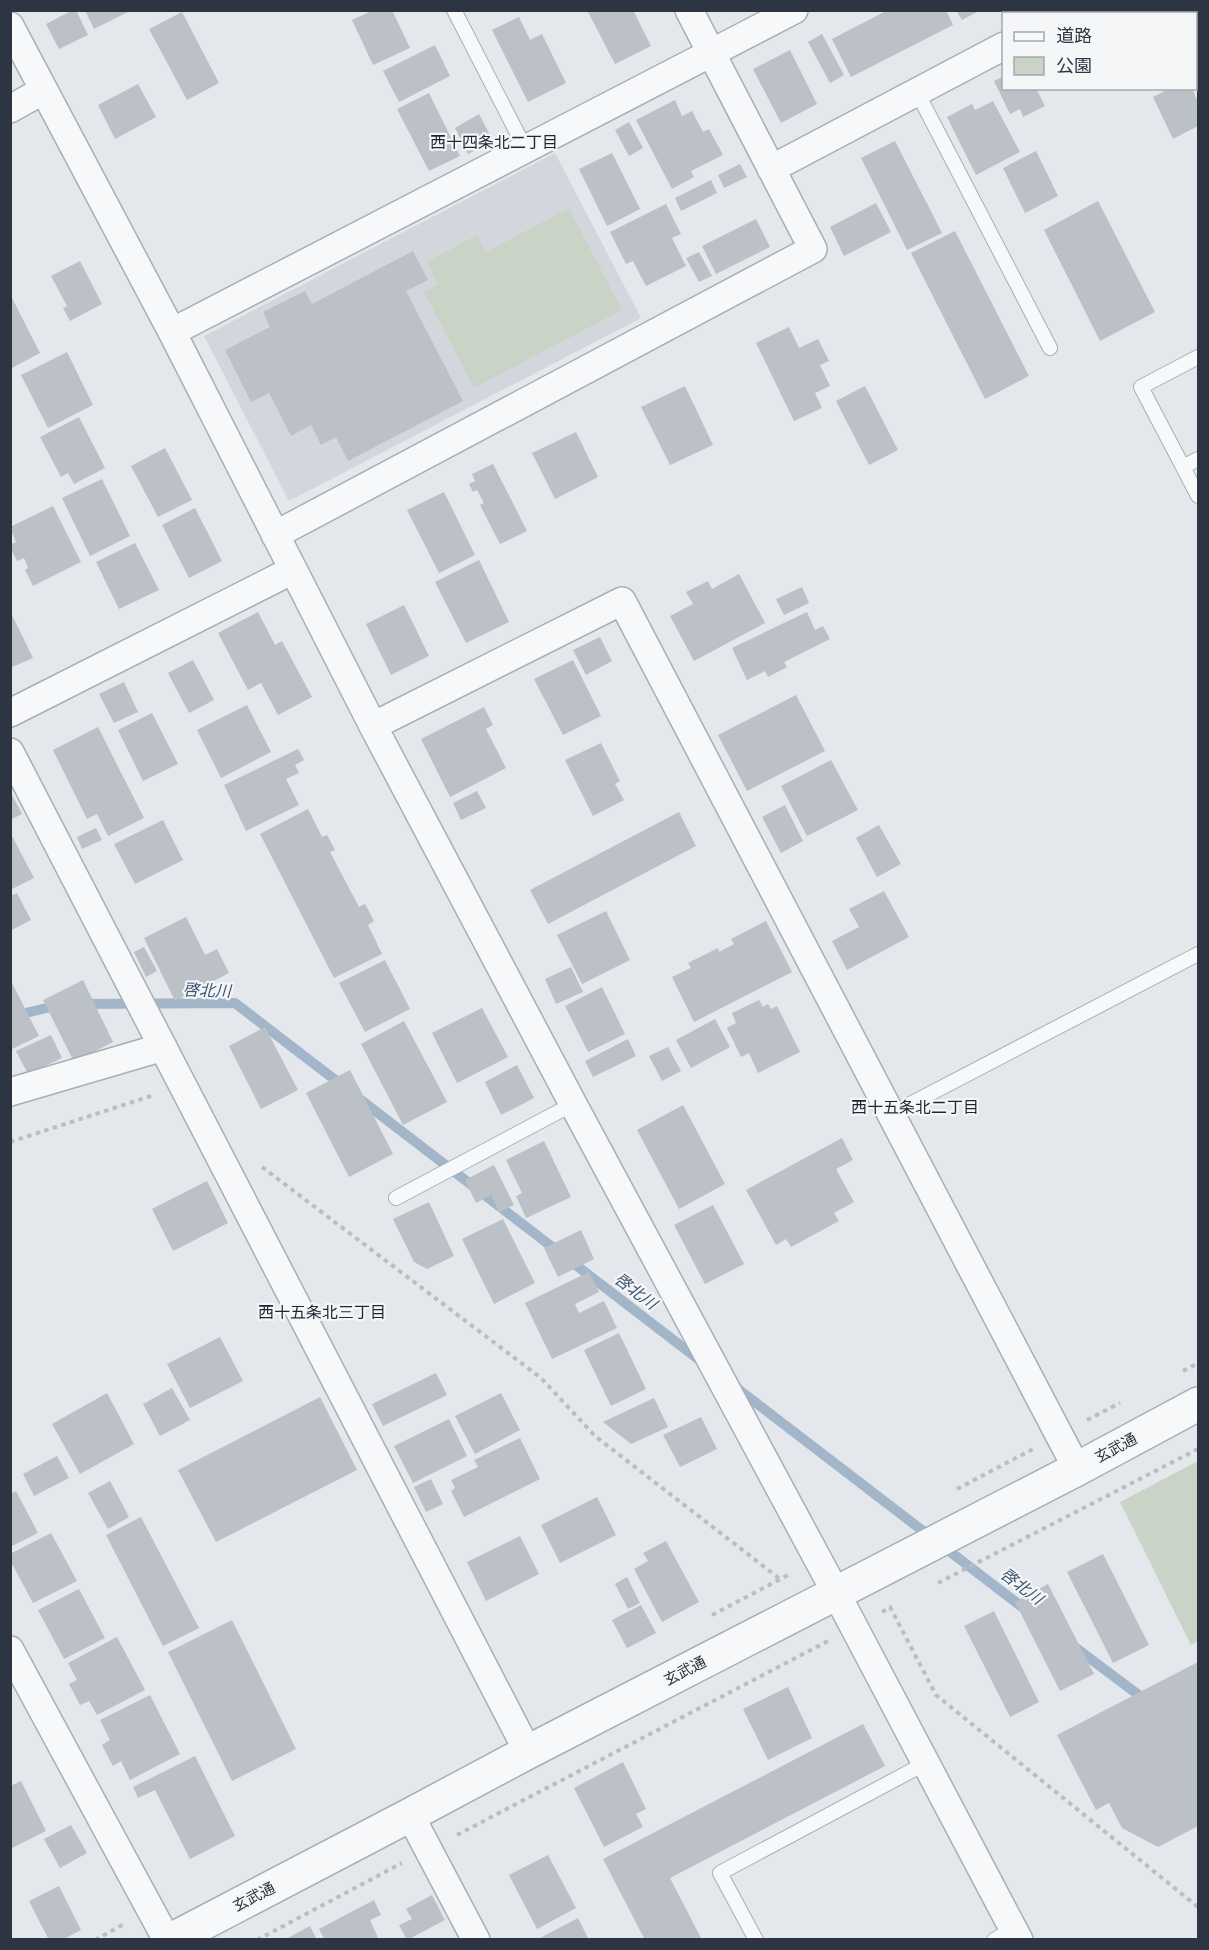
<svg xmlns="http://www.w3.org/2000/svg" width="1209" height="1950" viewBox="0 0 1209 1950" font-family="Arial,'Noto Sans JP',sans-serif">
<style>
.built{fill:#d3d6dd}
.green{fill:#cad4c6}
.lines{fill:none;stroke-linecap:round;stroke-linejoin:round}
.stream{stroke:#a3b5c8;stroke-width:10}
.building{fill:#bcc0c7}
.service-casing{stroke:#a9aeb5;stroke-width:16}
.minor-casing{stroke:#a9aeb5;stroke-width:30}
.tertiary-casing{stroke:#a9aeb5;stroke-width:36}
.path{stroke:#babec2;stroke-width:4;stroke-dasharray:4.5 4.5;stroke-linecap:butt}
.service{stroke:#f7f8f9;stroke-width:14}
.minor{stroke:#f7f8f9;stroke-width:27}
.tertiary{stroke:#f7f8f9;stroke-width:33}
.labels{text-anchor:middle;stroke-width:4.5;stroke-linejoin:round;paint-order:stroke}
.street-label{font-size:15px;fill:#2d3542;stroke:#f4f6f8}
.neighbourhood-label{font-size:16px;fill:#1f2633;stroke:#f4f6f8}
.water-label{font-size:16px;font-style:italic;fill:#3a5473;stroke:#f4f6f8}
</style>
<rect width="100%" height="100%" fill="#e4e7eb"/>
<path class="built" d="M555 153 641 318 289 501 204 336Z"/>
<path class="green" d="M569 208 622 310 474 388 424 292 438 284 427 262 477 235 486 252Z
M1198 1461V1641L1191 1645 1120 1502Z"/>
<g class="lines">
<path class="stream" d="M80 1004 235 1003 343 1086
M13 1016 59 1005
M357 1097 702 1362
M734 1386 1026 1610
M1072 1645 1148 1702"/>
</g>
<path class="building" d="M73 10H76L88 35 59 49 46 24Z
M85 10H132L94 29Z
M374 10H392L410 48 373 65 352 20Z
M587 10H633L651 46 615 64Z
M888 10H946L953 25 851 77 832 39Z
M956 10H981L962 20Z
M182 12 219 83 187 100 149 29Z
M519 17 530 40 542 34 566 83 528 102 492 30Z
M822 34 844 75 830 83 808 42Z
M435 45 450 76 399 102 383 71Z
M790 50 817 104 781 123 753 69Z
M1004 76V88H1036L1045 106 1023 117 1020 109 1010 114 994 81Z
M138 84 156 117 115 139 98 105Z
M1171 88H1192L1198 102V126L1173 139 1153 97Z
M429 93 460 156 429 171 397 109Z
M675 100 682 116 692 111 703 132 709 129 723 155 691 171 694 177 672 189 636 120Z
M993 101 1020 152 976 175 947 117 972 104 975 110Z
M479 114 493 141 468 154 455 128Z
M629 122 643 148 629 156 615 130Z
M895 141 942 233 907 250 861 158Z
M1036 151 1058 196 1025 213 1003 168Z
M612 153 640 209 607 226 579 169Z
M740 164 747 177 724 188 718 175Z
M711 180 717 193 681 211 675 198Z
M1098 201 1155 312 1100 341 1044 230Z
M876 203 891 232 844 256 830 227Z
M666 204 681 234 672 238 686 266 646 286 633 261 626 264 610 232Z
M756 219 770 247 716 274 702 246Z
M955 231 1029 376 985 399 911 253Z
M413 251 428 280 406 291 463 401 348 461 336 437 321 445 311 425 291 436 269 393 251 402 225 350 270 327 263 312 305 291 312 304Z
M699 252 712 276 699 282 686 258Z
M80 261 102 304 70 321 63 308 67 306 51 276Z
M10 294 40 353 10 369Z
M789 327 799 348 818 339 829 361 820 365 830 386 815 393 822 408 794 421 756 343Z
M67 352 93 405 48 428 21 375Z
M685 386 713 445 670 465 641 407Z
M865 386 898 450 869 465 836 401Z
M79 417 105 468 74 484 68 473 61 477 40 437Z
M576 432 598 477 555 499 532 453Z
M165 448 192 500 158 517 131 466Z
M493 464 527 531 500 544 480 505 484 503 477 490 473 492 469 484 475 481 472 474Z
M102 479 130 536 90 556 62 498Z
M444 492 475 555 439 573 407 510Z
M53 506 81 562 33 586 25 570 28 568 24 558 17 561 10 547V545L16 542 10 527Z
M195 508 222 561 189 578 162 525Z
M135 543 159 590 119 609 96 562Z
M479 560 509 622 466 643 435 582Z
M739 574 765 623 694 661 670 616 693 604 686 592 708 581 712 589Z
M802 587 809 603 784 615 776 599Z
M404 605 429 656 391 675 366 624Z
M10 611 33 658 10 668Z
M258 612 275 645 282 641 312 697 278 715 261 683 248 690 218 633Z
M807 612 815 630 823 626 830 639 784 662 787 667 768 677 765 671 747 680 732 648Z
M600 637 612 661 586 675 573 650Z
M193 660 214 700 189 713 168 673Z
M573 660 601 716 563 735 534 679Z
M124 682 138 712 114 723 99 694Z
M796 695 825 751 747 791 718 735Z
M247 705 271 752 221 778 197 730Z
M484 707 493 725 486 729 506 768 450 797 421 739Z
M152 713 178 764 143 781 118 730Z
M98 727 144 818 108 836 97 814 87 819 53 750Z
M601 743 620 781 615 784 624 800 593 816 565 760Z
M298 749 304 760 295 765 299 773 286 779 299 805 246 831 224 785Z
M831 760 858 810 807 836 781 786Z
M10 791 22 814 10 820Z
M477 791 486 808 461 820 453 803Z
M785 805 803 841 781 853 762 817Z
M308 809 322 837 327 835 335 850 330 852 359 907 365 904 374 921 368 925 382 954 334 978 260 834Z
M679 812 696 846 548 924 530 890Z
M163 820 183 860 135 884 114 844Z
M879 825 901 864 877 877 856 838Z
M96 828 102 840 82 849 77 837Z
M10 832 34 878 10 890Z
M884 891 909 937 847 970 832 941 859 927 849 909Z
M17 893 31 920 10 931V896Z
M606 911 630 960 582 984 557 935Z
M186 917 205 955 217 949 229 973 175 1001 144 938Z
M766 921 792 972 694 1022 672 977 691 968 688 963 718 948 719 952 734 944 731 939Z
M144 947 157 971 146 977 134 952Z
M385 960 410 1009 365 1032 339 983Z
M571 967 583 992 556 1004 545 979Z
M10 979 39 1036 10 1050Z
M83 980 113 1042 74 1062 43 1000Z
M602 987 625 1034 588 1052 565 1006Z
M759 1000 763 1007 768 1004 771 1009 777 1006 800 1052 758 1073 749 1053 741 1057 727 1028 736 1023 732 1013Z
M482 1008 508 1057 457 1083 432 1033Z
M715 1019 730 1047 691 1068 676 1040Z
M404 1021 447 1102 403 1125 361 1044Z
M265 1027 298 1090 261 1109 229 1046Z
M51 1035 62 1058 28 1074 16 1051Z
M628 1039 636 1056 593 1077 585 1061Z
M668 1047 681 1071 662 1081 649 1056Z
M517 1065 534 1098 501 1115 485 1082Z
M350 1070 393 1154 349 1177 306 1093Z
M683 1105 725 1184 679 1209 637 1130Z
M842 1138 853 1160 836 1169 854 1202 834 1213 839 1221 791 1247 786 1239 776 1245 746 1190Z
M544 1141 571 1197 526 1218 516 1196 522 1193 506 1160Z
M494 1165 514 1205 499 1212 491 1195 476 1203 465 1180Z
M207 1181 228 1223 173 1251 152 1209Z
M429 1202 454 1256 427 1269 414 1262 393 1219Z
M713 1205 744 1264 705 1284 674 1225Z
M503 1219 535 1283 494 1304 462 1239Z
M581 1230 594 1259 558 1277 544 1248Z
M589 1272 599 1292 575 1304 579 1313 604 1301 617 1328 552 1359 525 1303Z
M619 1333 646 1389 611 1406 584 1350Z
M220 1337 243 1381 190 1408 167 1364Z
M436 1373 447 1395 383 1426 372 1404Z
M172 1388 190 1420 160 1436 143 1404Z
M107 1393 134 1444 80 1474 52 1424Z
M501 1393 520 1430 475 1454 455 1416Z
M320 1397 357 1470 216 1542 178 1470Z
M654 1398 668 1427 631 1444 603 1422Z
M701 1417 717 1449 680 1467 663 1435Z
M449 1419 467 1456 413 1483 394 1446Z
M520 1438 540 1479 464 1517 451 1491 455 1488 451 1480 478 1467 474 1460Z
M57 1456 69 1478 34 1496 23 1474Z
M431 1479 443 1504 426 1512 414 1487Z
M110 1481 129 1517 108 1529 88 1493Z
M16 1491 38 1533 10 1547V1494Z
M597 1497 616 1535 560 1563 541 1525Z
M141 1517 199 1628 163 1646 106 1535Z
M51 1533 77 1581 33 1603 10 1560V1554Z
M520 1536 539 1574 486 1601 467 1562Z
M666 1541 699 1602 662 1622 634 1569 648 1561 643 1553Z
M1103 1554 1149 1645 1113 1663 1067 1572Z
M627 1577 640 1603 628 1609 615 1584Z
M1048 1584 1094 1674 1060 1691 1015 1602Z
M79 1589 105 1638 64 1659 38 1610Z
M641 1605 656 1633 627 1648 612 1620Z
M994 1611 1039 1702 1010 1717 964 1626Z
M232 1620 296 1749 232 1781 168 1652Z
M117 1637 145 1690 97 1715 89 1701 80 1705 69 1684 77 1680 68 1663Z
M1198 1662V1826L1158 1847 1122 1828 1109 1803 1096 1810 1057 1735Z
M788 1687 812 1738 768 1760 743 1709Z
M150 1695 180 1754 130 1780 121 1761 113 1766 102 1745 110 1740 100 1720Z
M863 1724 885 1766 670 1878 702 1940H645L603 1859Z
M195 1756 235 1836 190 1859 155 1790 138 1798 133 1787Z
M623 1762 646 1809 636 1814 643 1827 604 1847 574 1788Z
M21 1781 46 1831 10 1849V1786Z
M71 1825 87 1853 60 1868 44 1839Z
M548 1855 576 1908 537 1929 509 1875Z
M59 1886 81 1930 62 1940H49L29 1901Z
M432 1895 445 1920 407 1940 399 1925 412 1919 406 1909Z
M374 1900 381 1915 370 1920 379 1940H325L319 1929Z
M578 1918 589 1940H541L540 1938Z
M310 1926 317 1940H284Z"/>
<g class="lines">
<g class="service-casing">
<path id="service" d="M454 10 526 150
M917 92 1050 348
M1198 459 1183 467 1198 496
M1183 467 1141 387 1198 357
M891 1114 1198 954
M396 1198 573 1104
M756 1940 720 1873 926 1763
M994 1940 1014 1929"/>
</g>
<g class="minor-casing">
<path id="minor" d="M1066 14 1072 10
M10 26 172 332 373 726 573 1104 836 1593 1019 1940
M10 109 44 90
M771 169 1004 46
M172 332 794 10
M275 535 813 249 689 10
M10 713 293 570
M373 726 622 601 1077 1469
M10 752 528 1752
M10 1092 163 1047
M10 1650 167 1940
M410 1815 476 1940"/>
</g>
<g class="tertiary-casing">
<path id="tertiary" d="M171 1940 410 1815 528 1752 1077 1469 1198 1404"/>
</g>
<path class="path" d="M10 1142 154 1095
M262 1167 541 1378 595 1436 780 1579
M1183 1371 1198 1363
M1087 1420 1120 1403
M957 1489 1033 1449
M938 1583 1198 1449
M882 1612 890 1607 936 1695 1198 1907
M712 1615 790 1574
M457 1835 828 1641
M95 1940 124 1924
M257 1940 402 1863"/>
<use href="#service" class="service"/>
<use href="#minor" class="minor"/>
<use href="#tertiary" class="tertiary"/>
</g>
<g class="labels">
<g class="street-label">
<text transform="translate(1116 1448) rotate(-28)" y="5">玄武通</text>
<text transform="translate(685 1671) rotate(-27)" y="5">玄武通</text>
<text transform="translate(254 1897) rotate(-27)" y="5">玄武通</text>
</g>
<g class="neighbourhood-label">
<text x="494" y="148">西十四条北二丁目</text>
<text x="915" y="1113">西十五条北二丁目</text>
<text x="322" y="1318">西十五条北三丁目</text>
</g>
<g class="water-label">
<text transform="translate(207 990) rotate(2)" y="6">啓北川</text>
<text transform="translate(636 1291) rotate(37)" y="6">啓北川</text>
<text transform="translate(1022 1586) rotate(37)" y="6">啓北川</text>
</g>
</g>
<rect width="1209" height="1950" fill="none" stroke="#2d3542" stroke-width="24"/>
<rect x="1002" y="12" width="195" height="78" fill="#f4f6f8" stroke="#a4a9af" stroke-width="1.5"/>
<rect x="1014" y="32" width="30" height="9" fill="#f7f8f9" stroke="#a4a9af" stroke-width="1.5"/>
<text x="1056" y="42" font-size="18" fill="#2d3542">道路</text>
<rect x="1014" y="57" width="30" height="18" fill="#cad4c6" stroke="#a4a9af" stroke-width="1.5"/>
<text x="1056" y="72" font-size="18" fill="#2d3542">公園</text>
</svg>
